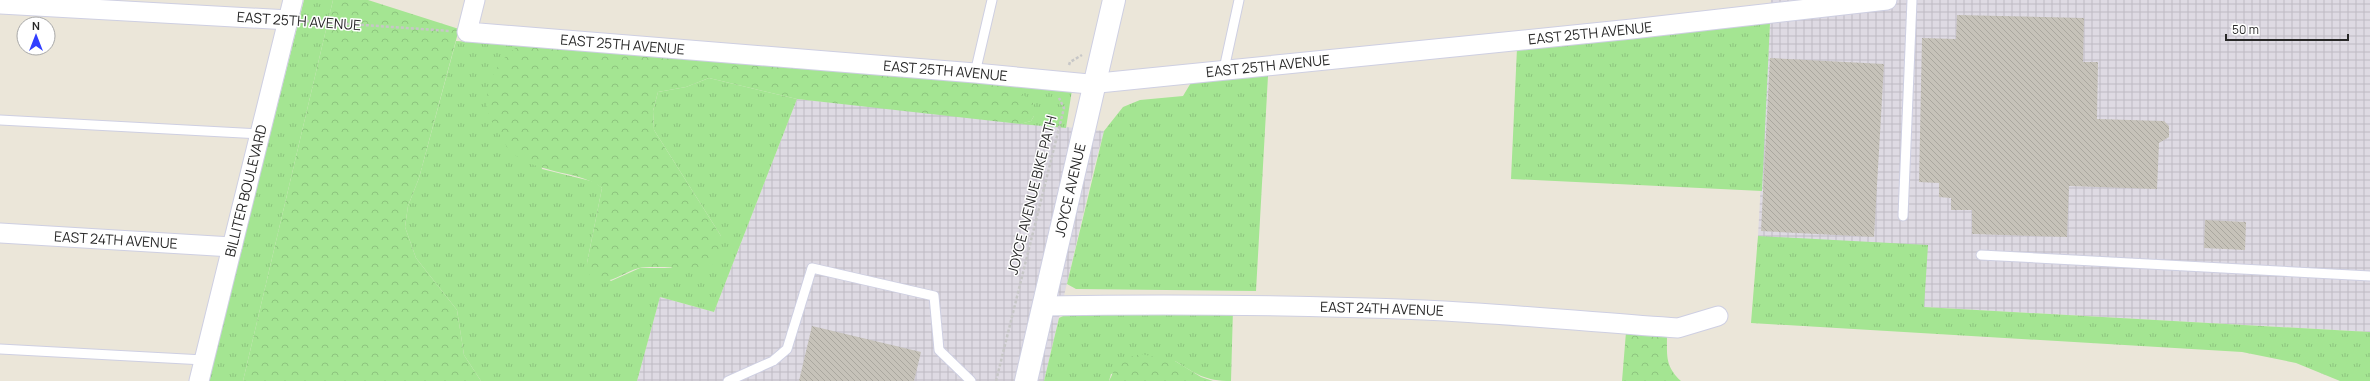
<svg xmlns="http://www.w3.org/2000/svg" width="2370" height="381" viewBox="0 0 2370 381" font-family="Manrope,sans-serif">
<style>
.industrial{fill:url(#industrial-grid)}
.grass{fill:url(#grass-tufts)}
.forest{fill:url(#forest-crowns)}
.building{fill:url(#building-back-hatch)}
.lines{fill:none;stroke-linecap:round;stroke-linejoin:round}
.lane-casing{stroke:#cecfe2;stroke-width:11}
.street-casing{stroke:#cecfe2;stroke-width:21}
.secondary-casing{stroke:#cecfe2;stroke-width:24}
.path{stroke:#c7c7c7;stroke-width:2.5;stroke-dasharray:3 2;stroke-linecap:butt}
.lane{stroke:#fff;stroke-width:9}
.street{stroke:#fff;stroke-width:19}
.secondary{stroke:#fff;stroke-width:22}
.labels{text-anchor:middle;stroke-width:3;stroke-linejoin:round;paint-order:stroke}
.street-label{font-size:14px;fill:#282828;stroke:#fff}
</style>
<defs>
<pattern id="industrial-grid" width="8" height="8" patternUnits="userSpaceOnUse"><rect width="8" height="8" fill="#dedae3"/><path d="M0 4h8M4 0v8" fill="none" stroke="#bebbc3"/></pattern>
<pattern id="grass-tufts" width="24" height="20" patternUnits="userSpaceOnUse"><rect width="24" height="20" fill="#a4e592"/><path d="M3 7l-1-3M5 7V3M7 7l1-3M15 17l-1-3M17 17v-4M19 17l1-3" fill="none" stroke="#8dc47e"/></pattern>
<pattern id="forest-crowns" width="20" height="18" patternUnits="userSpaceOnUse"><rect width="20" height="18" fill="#a4e592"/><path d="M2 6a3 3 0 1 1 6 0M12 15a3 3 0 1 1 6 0" fill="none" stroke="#8dc47e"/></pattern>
<pattern id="building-back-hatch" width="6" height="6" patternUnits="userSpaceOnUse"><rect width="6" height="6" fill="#c6c2b9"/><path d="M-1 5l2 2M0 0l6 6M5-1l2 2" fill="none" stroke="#aaa79f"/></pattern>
</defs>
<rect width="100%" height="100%" fill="#ebe6d9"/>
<path class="industrial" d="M1771 0H2370V332L1924 307 1758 236Z
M797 99 1104 131 1094 168 1044 381H637L660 297 714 312Z"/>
<path class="grass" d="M304 0H333L243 381H208Z
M1770 23 1762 191 1511 179 1517 48Z
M456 41 520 45 542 169 595 182 602 188 587 263 611 281 640 268H671L721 236 654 130 653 111 658 92 686 87 709 78 797 99 714 312 660 297 637 381H481L464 355 457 310 416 258 405 227 408 206 419 178Z
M1268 76 1256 291 1076 289 1067 284 1104 131 1123 107 1140 100 1183 96 1192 81Z
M991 84 1072 90 1066 128 1020 124 1031 121 1034 116V104Z
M1758 236 1928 245 1924 307 2370 332V381H2340L2296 363 2242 352 1751 323Z
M1077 309H1233L1231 381C1205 381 1196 374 1175 361L1111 374 1109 381H1044L1059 318Z"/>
<path class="forest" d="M333 0H368L459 29 419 178 408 206 405 227 416 258 457 310 464 355 481 381H243Z
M520 45 991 84 1018 90 1034 104V116L1031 121 1020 124 797 99 709 78 686 87 658 92 653 111 654 130 721 236 720 257 707 269C692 269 651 265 639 268 621 273 608 288 590 277L587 263 602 188C584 172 540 174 515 155 508 151 503 140 499 133 490 120 484 108 488 91 492 72 503 55 520 45Z
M1626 332 1667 335C1667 356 1665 366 1681 381H1622Z
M1141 354 1175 361 1201 377 1213 381H1109L1120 359Z"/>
<path class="building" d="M1957 15 2084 18 2083 62H2098L2097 119 2164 121 2169 126V137L2159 143 2157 189 2069 186 2067 237 1972 234V210H1951V198L1939 197V183L1919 182 1922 38 1956 39Z
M1770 58 1884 64 1874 237 1761 231Z
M2205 220 2246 222 2245 250 2204 248Z
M812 326 921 352 914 381H799Z"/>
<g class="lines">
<g class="lane-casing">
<path id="lane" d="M1224 69 1239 0
M975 73 992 0
M0 120 260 134
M1903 216 1912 0
M1981 255 2370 276
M0 349 204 360
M728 381 773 361 787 349 812 268 934 296 939 350 971 381"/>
</g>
<g class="street-casing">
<g id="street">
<path id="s1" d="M475 0 467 32 975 73 1089 84 1632 29 1887 0"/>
<path d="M0 4 289 20"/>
<path id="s2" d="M0 233 232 247"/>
<path id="s3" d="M1044 306C1171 304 1297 305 1424 310 1508 314 1593 322 1678 328L1718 316"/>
<path id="s4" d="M199 381 293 0"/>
</g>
</g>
<g class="secondary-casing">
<g id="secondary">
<path id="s5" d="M1026 381 1114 0"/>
</g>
</g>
<path class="path" d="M306 21 450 31
M1069 65 1070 62 1082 55
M996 381 1064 108 1059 98"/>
<use href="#lane" class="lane"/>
<use href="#street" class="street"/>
<use href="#secondary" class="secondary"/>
</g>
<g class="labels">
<g class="street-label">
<text transform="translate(299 21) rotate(4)" y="5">EAST 25TH AVENUE</text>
<text dy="5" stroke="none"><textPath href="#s1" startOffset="1161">EAST 25TH AVENUE</textPath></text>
<text dy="5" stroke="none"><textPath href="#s1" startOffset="189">EAST 25TH AVENUE</textPath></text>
<text dy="5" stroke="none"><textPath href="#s1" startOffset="837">EAST 25TH AVENUE</textPath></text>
<text dy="5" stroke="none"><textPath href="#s1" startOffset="513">EAST 25TH AVENUE</textPath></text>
<text dy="5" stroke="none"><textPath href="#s4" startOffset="196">BILLITER BOULEVARD</textPath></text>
<text dy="5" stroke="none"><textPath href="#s5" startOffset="196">JOYCE AVENUE</textPath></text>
<text transform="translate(1032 195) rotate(-76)" y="5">JOYCE AVENUE BIKE PATH</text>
<text dy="5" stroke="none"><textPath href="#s2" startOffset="116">EAST 24TH AVENUE</textPath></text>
<text dy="5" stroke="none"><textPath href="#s3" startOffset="338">EAST 24TH AVENUE</textPath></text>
</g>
</g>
<g transform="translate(36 36)"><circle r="19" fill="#ffffff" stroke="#a9a9a9"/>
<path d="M0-3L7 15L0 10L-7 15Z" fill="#323fff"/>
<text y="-6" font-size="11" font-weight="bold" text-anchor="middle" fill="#282828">N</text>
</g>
<path d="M2226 34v6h122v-6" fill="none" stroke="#282828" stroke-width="2"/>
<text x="2232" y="34" font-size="12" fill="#282828" stroke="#ffffff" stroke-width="3" paint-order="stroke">50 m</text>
</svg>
